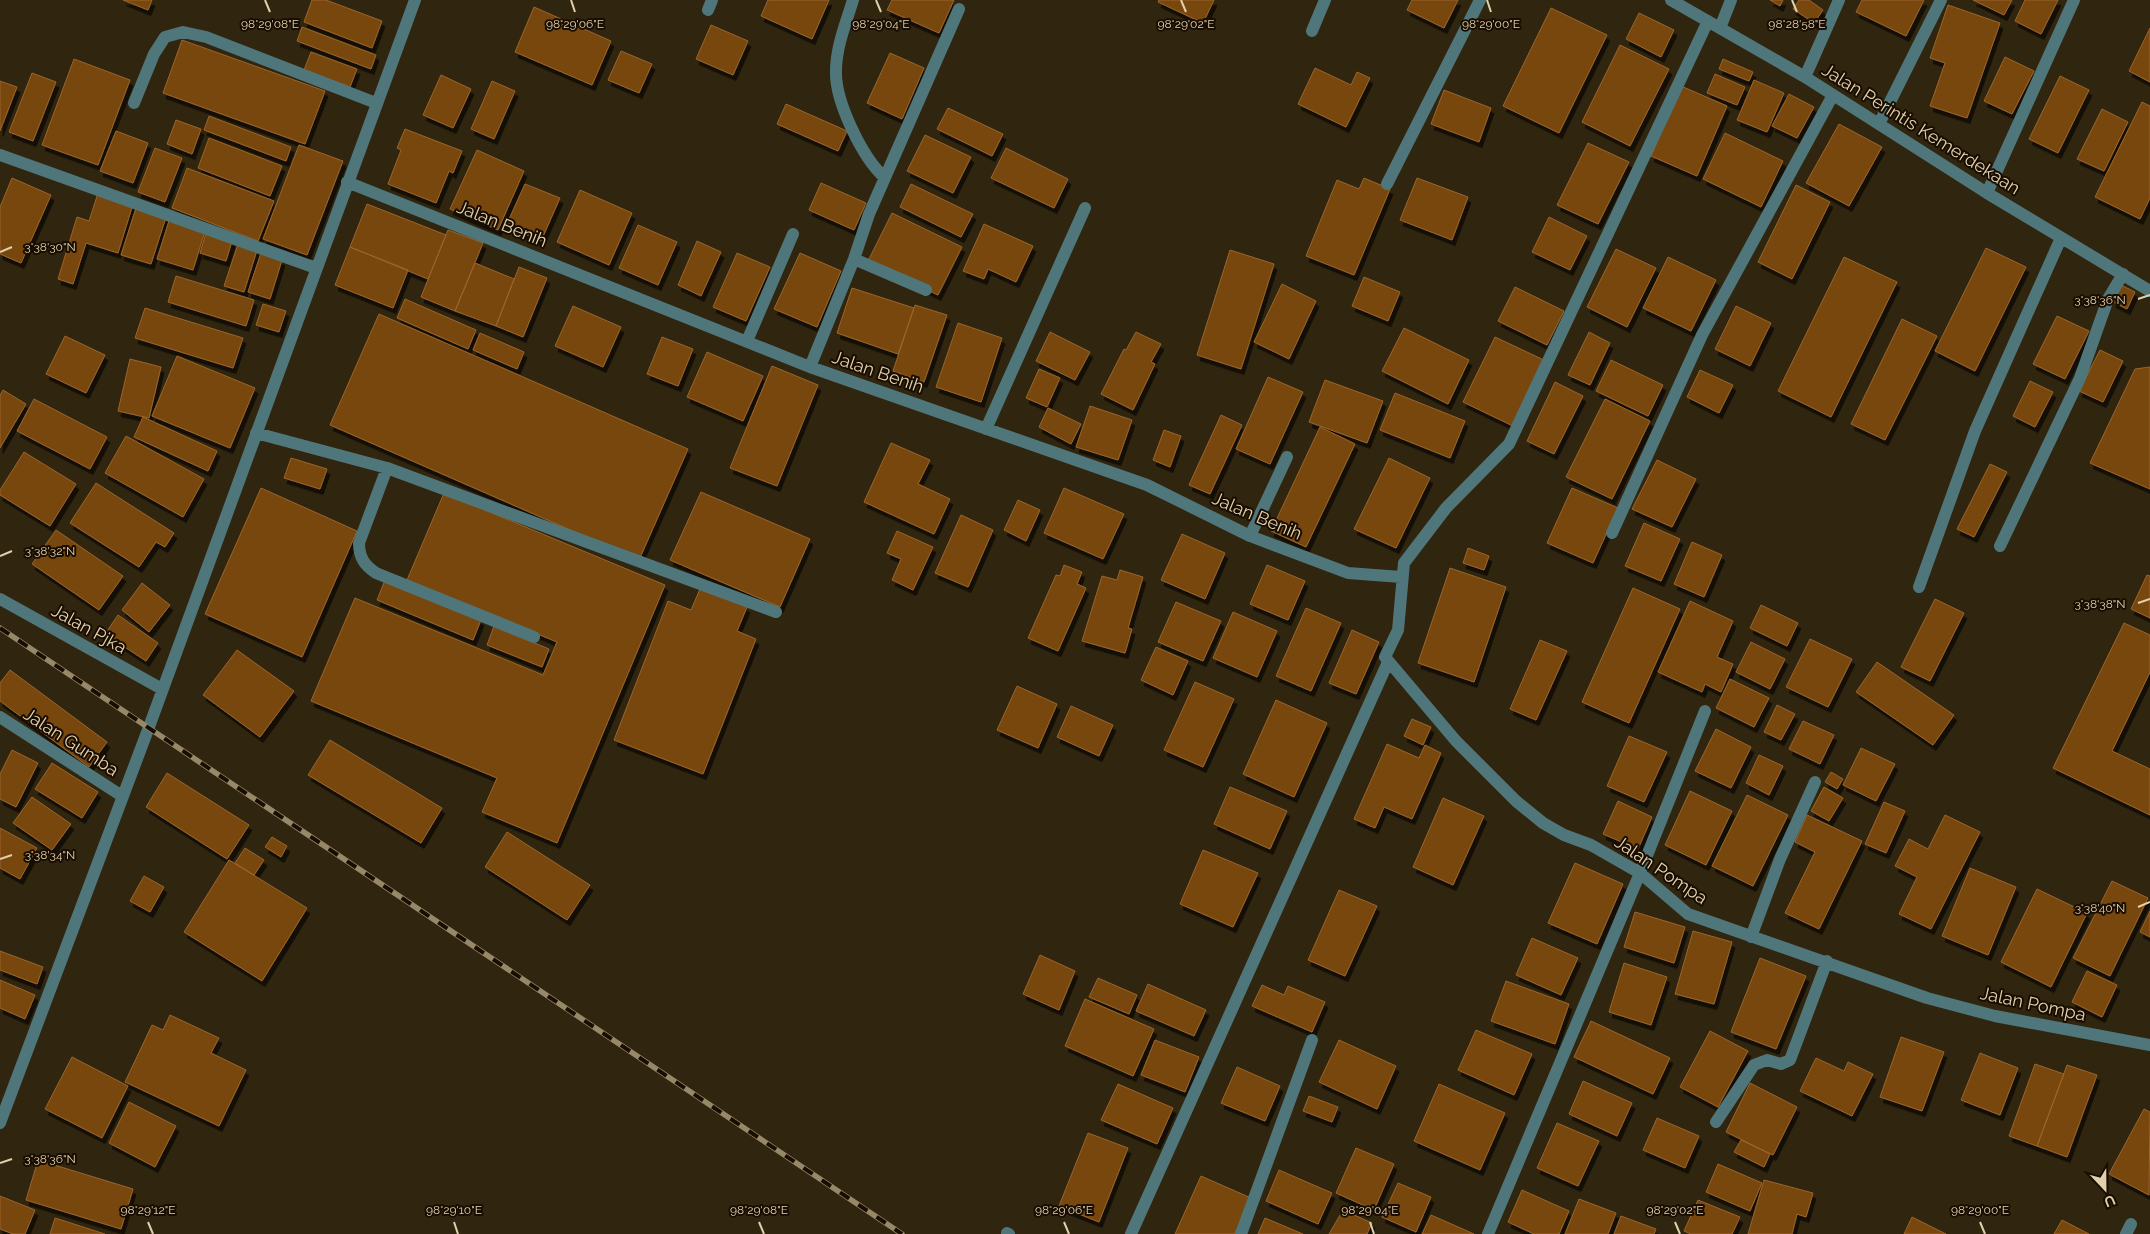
<svg xmlns="http://www.w3.org/2000/svg" width="2150" height="1234" viewBox="0 0 2150 1234" font-family="Raleway,sans-serif">
<style>
.building{fill:#78470c;stroke:#9b652c;filter:url(#shadow)}
.lines{fill:none;stroke-linecap:round;stroke-linejoin:round}
.minor{stroke:#4f777b;stroke-width:12}
.rail-casing{stroke:#97886a;stroke-width:5.5}
.rail{stroke:#180d00;stroke-width:4;stroke-dasharray:11;stroke-linecap:butt}
.ticks{fill:none;stroke:#e2d0ad;stroke-width:2}
.labels{text-anchor:middle;stroke-width:4;stroke-linejoin:round;paint-order:stroke}
.street-label{font-size:18px;fill:#e2d0ad;stroke:#180d00}
.ticks-label{font-size:12px;text-anchor:middle;fill:#e2d0ad;stroke:#180d00;stroke-width:4;stroke-linejoin:round;paint-order:stroke}
</style>
<defs>
<filter id="shadow"><feDropShadow dx="3" dy="5.5" stdDeviation="0" flood-color="#0009"/></filter>
</defs>
<rect width="100%" height="100%" fill="#30250e"/>
<path class="building" d="M123 0H152L148 10Z
M312 0H326L382 21 372 48 304 22Z
M768 0H829L812 39 761 16Z
M892 0H954L939 33 887 10Z
M1159 0H1214L1203 23 1158 2Z
M1412 0H1458L1444 28 1407 10Z
M1770 0H1783L1780 6Z
M1799 0H1809L1823 10 1814 23 1793 9Z
M1862 0H1924L1906 36 1856 12Z
M1973 0H2012L2004 15Z
M2025 0H2058L2041 34 2015 21Z
M1948 5 2000 23 1967 118 1930 106 1945 63 1930 58Z
M534 7 611 41 592 85 515 52Z
M1551 8 1607 35 1559 133 1503 106Z
M1639 13 1674 30 1661 57 1626 39Z
M711 25 748 41 733 75 696 59Z
M302 27 376 55 371 69 297 41Z
M2150 28V82L2129 71Z
M182 40 325 91 305 144 163 93Z
M1620 45 1669 69 1630 146 1582 122Z
M621 51 652 64 639 93 608 80Z
M311 52 357 69 350 87 304 70Z
M890 53 924 68 902 119 867 103Z
M2005 57 2034 71 2012 114 1984 101Z
M74 59 130 80 98 165 42 145Z
M1723 59 1753 72 1749 81 1719 69Z
M1315 68 1351 85 1357 72 1370 78 1346 127 1298 104Z
M32 73 56 82 33 141 9 132Z
M1715 74 1745 87 1737 105 1707 93Z
M441 75 471 89 453 128 423 115Z
M2060 76 2089 90 2058 153 2029 139Z
M1754 80 1784 93 1767 132 1737 120Z
M0 81 17 87 0 131Z
M492 81 515 91 494 139 471 129Z
M1681 86 1727 106 1697 176 1651 156Z
M1444 90 1491 108 1479 142 1431 124Z
M1789 94 1814 107 1797 138 1772 126Z
M2142 102 2150 106V198L2140 219 2095 197Z
M786 104 847 131 838 151 777 124Z
M948 108 1003 134 992 156 937 129Z
M2102 109 2128 122 2104 171 2077 159Z
M209 116 291 147 286 161 204 130Z
M176 120 201 129 192 154 167 144Z
M1839 124 1882 147 1849 206 1806 183Z
M405 129 462 151 453 173 449 171 436 203 388 184 401 150 397 148Z
M116 131 148 143 133 183 100 171Z
M1725 133 1783 161 1761 207 1703 179Z
M925 135 971 157 953 193 907 171Z
M209 138 282 166 270 196 198 168Z
M1588 143 1629 162 1598 224 1557 205Z
M299 145 343 161 307 255 263 239Z
M155 148 182 158 165 202 138 192Z
M1006 148 1068 179 1054 208 991 178Z
M477 150 524 171 498 230 450 209Z
M187 168 274 201 258 241 172 208Z
M12 178 51 195 21 263 0 254V207Z
M1364 178 1390 189 1354 275 1306 256 1337 180 1359 189Z
M1417 178 1468 197 1452 240 1400 220Z
M821 183 866 203 854 230 809 210Z
M525 184 560 198 541 241 506 226Z
M911 184 973 214 961 237 900 207Z
M1796 185 1830 202 1792 279 1758 262Z
M580 190 632 213 609 265 557 242Z
M98 193 133 204 118 253 86 243 73 284 58 279 77 217 89 221Z
M367 204 446 235 428 279 350 247Z
M136 208 166 217 151 264 121 255Z
M892 213 962 247 938 295 868 261Z
M1549 217 1587 236 1570 270 1532 252Z
M169 221 205 231 193 270 157 259Z
M984 224 1033 246 1016 282 988 269 984 279 963 271Z
M638 225 677 242 658 285 619 268Z
M448 230 483 243 455 311 421 297Z
M206 233 232 241 226 261 200 253Z
M697 241 721 252 701 296 678 285Z
M238 244 257 250 244 292 224 286Z
M350 247 408 270 393 308 335 285Z
M1986 248 2026 267 1975 371 1935 351Z
M1616 249 1656 268 1627 327 1587 307Z
M1230 250 1274 264 1241 369 1197 355Z
M261 253 282 260 270 299 248 292Z
M737 253 770 267 746 321 713 307Z
M800 253 841 271 817 327 774 309Z
M1668 257 1716 280 1691 331 1643 308Z
M1844 257 1897 282 1831 417 1778 391Z
M475 263 514 279 496 326 455 311Z
M519 267 547 278 523 337 496 326Z
M176 276 254 300 246 326 168 302Z
M1364 277 1400 292 1388 321 1352 306Z
M1282 284 1316 301 1289 359 1254 342Z
M2121 285 2135 292 2127 309 2113 302Z
M1515 287 1564 311 1547 345 1498 321Z
M852 288 914 308 898 354 837 333Z
M405 299 476 330 468 349 397 318Z
M263 304 286 311 279 332 256 325Z
M915 305 947 315 924 382 893 371Z
M573 306 621 327 603 367 555 346Z
M1736 306 1771 323 1750 366 1715 349Z
M145 308 243 338 233 368 135 338Z
M379 314 688 449 639 560 330 425Z
M2057 316 2089 331 2065 379 2033 364Z
M1902 319 1937 336 1885 440 1851 424Z
M958 323 1002 338 981 402 936 387Z
M1404 328 1469 360 1448 404 1382 371Z
M1050 332 1090 352 1075 380 1036 361Z
M1136 332 1161 344 1151 362 1155 364 1133 410 1101 394 1124 349 1126 350Z
M1589 332 1610 343 1590 385 1568 375Z
M480 333 524 352 517 369 473 350Z
M65 336 105 355 86 393 46 374Z
M662 337 693 349 678 386 647 374Z
M1495 337 1546 361 1513 426 1463 402Z
M2100 350 2123 361 2103 402 2079 391Z
M707 352 763 376 743 421 687 397Z
M177 356 255 388 230 448 152 416Z
M130 359 161 367 149 418 118 411Z
M1611 360 1663 385 1648 416 1596 391Z
M772 366 818 385 777 486 730 468Z
M2150 367V489L2090 463 2135 369Z
M1039 369 1060 378 1047 407 1026 398Z
M1700 370 1733 385 1719 413 1687 397Z
M1268 377 1303 392 1270 464 1236 449Z
M1325 380 1383 401 1367 443 1309 422Z
M2030 381 2053 392 2035 427 2013 416Z
M1555 382 1583 396 1554 454 1527 441Z
M3 390 26 404 0 448V395Z
M1395 393 1465 421 1450 458 1380 430Z
M34 399 107 437 90 469 17 431Z
M1605 399 1650 421 1612 499 1566 477Z
M1090 406 1132 420 1118 460 1076 447Z
M1048 408 1081 424 1071 444 1039 427Z
M1221 415 1242 425 1210 494 1189 485Z
M143 417 217 451 208 471 134 437Z
M1320 427 1355 444 1306 547 1271 531Z
M1164 430 1181 436 1170 467 1153 460Z
M126 436 204 479 183 517 105 473Z
M891 443 930 460 918 484 950 499 934 534 864 502Z
M24 452 76 484 50 526 0 495V490Z
M291 458 327 469 320 489 284 478Z
M1389 458 1430 478 1396 548 1354 529Z
M1657 460 1696 479 1672 527 1632 509Z
M1990 464 2007 472 1974 537 1957 529Z
M96 483 174 533 165 547 156 542 139 567 70 523Z
M261 488 357 531 302 657 205 614Z
M1064 488 1124 514 1103 559 1044 533Z
M1572 488 1618 508 1593 563 1547 543Z
M701 492 810 539 780 607 670 560Z
M444 493 665 585 557 843 482 812 497 778 311 701 355 598 543 675 557 642 407 580Z
M1018 500 1040 510 1026 541 1004 530Z
M961 515 993 530 968 587 935 573Z
M1644 523 1680 539 1661 581 1625 566Z
M56 530 123 576 99 610 32 564Z
M897 531 933 547 913 590 892 580 901 559 887 553Z
M1182 534 1225 553 1205 599 1161 580Z
M1692 542 1722 555 1704 597 1674 584Z
M1468 548 1489 556 1484 570 1463 563Z
M1064 565 1082 572 1077 584 1086 588 1058 651 1028 638 1056 575 1060 576Z
M1267 565 1305 581 1288 620 1250 604Z
M1450 568 1506 587 1474 682 1418 663Z
M1120 570 1143 577 1128 628 1132 629 1125 653 1082 641 1102 576 1117 580Z
M2147 575 2150 576V618L2131 609Z
M385 580 481 620 473 640 377 600Z
M142 583 170 605 149 632 122 610Z
M1633 588 1680 609 1629 723 1582 702Z
M700 589 747 607 737 631 756 639 703 774 614 740 668 601 691 610Z
M1935 599 1964 613 1930 681 1901 667Z
M1690 601 1733 621 1717 657 1733 664 1721 692 1705 684 1702 692 1658 672Z
M1176 602 1221 621 1203 661 1158 642Z
M1761 605 1798 623 1787 646 1750 628Z
M1306 608 1341 623 1311 691 1276 676Z
M1233 612 1277 631 1257 677 1213 658Z
M118 615 158 643 146 661 105 634Z
M2124 623 2150 635V672L2112 751 2150 769V815L2053 768Z
M494 626 549 649 542 667 487 645Z
M1352 630 1379 642 1356 694 1329 683Z
M1810 639 1852 659 1828 707 1786 687Z
M1540 640 1567 651 1536 720 1510 709Z
M1751 642 1785 659 1770 689 1736 672Z
M1156 647 1188 661 1173 695 1141 680Z
M237 650 294 691 260 737 203 695Z
M1877 662 1954 715 1933 745 1856 692Z
M10 670 107 742 89 767 0 701V683Z
M1730 679 1769 698 1754 727 1716 708Z
M1195 682 1234 699 1203 767 1164 750Z
M1017 686 1057 704 1038 748 997 730Z
M1276 700 1327 723 1294 797 1243 774Z
M1777 705 1795 714 1781 740 1764 732Z
M1071 706 1113 725 1099 756 1057 737Z
M1412 719 1431 727 1423 745 1404 736Z
M1803 721 1834 735 1820 764 1789 749Z
M1716 729 1751 747 1731 788 1695 771Z
M1629 736 1667 752 1644 802 1607 786Z
M330 740 442 808 421 843 308 775Z
M1387 744 1419 758 1425 745 1441 753 1412 819 1384 807 1375 828 1354 819Z
M1861 748 1895 764 1876 801 1843 785Z
M12 750 38 763 16 807 0 799V774Z
M1759 755 1783 766 1769 795 1746 783Z
M52 763 98 792 82 818 35 789Z
M1831 772 1843 779 1837 789 1825 782Z
M167 773 249 825 227 859 146 807Z
M1230 787 1287 811 1270 849 1214 824Z
M1824 787 1843 798 1829 821 1811 811Z
M1690 791 1732 811 1706 865 1665 845Z
M1747 795 1788 815 1753 886 1712 866Z
M32 797 71 824 52 850 13 823Z
M1443 798 1484 816 1453 885 1413 867Z
M1618 801 1652 817 1638 849 1603 834Z
M1884 802 1905 811 1886 853 1865 844Z
M1807 815 1862 841 1819 929 1785 913 1815 852 1795 842Z
M1945 815 1980 832 1931 929 1899 914 1917 877 1895 866 1909 839 1928 849Z
M0 828 37 848 20 879 0 868Z
M507 832 590 885 567 920 485 867Z
M272 837 287 846 281 857 265 847Z
M245 848 264 860 254 875 235 863Z
M1203 850 1258 873 1233 927 1180 904Z
M229 860 307 908 262 981 184 932Z
M1575 863 1623 884 1597 944 1548 923Z
M1970 868 2016 887 1988 955 1942 936Z
M144 876 164 887 150 912 130 901Z
M2112 881 2148 898 2110 976 2073 958Z
M2037 889 2087 913 2051 987 2001 962Z
M1339 890 1377 906 1345 976 1308 960Z
M2150 911V937L2140 932Z
M1635 912 1685 927 1674 963 1624 947Z
M1693 931 1732 942 1714 1004 1675 994Z
M1532 938 1578 958 1561 995 1516 975Z
M0 951 43 967 37 984 0 970Z
M1040 955 1075 971 1059 1010 1023 994Z
M1760 958 1806 976 1776 1049 1731 1032Z
M1624 963 1667 977 1651 1025 1609 1012Z
M2087 971 2117 985 2102 1017 2072 1002Z
M1098 978 1137 995 1129 1014 1089 997Z
M0 980 35 995 25 1019 0 1008Z
M1506 981 1569 1004 1555 1044 1491 1021Z
M1148 984 1206 1010 1194 1036 1136 1011Z
M1262 985 1284 995 1288 986 1325 1002 1312 1032 1252 1006Z
M1085 999 1154 1029 1133 1076 1065 1046Z
M170 1015 219 1038 211 1053 246 1070 219 1126 125 1082 152 1025 163 1030Z
M1591 1021 1670 1058 1653 1094 1574 1057Z
M1476 1030 1532 1054 1514 1095 1458 1070Z
M1710 1031 1748 1051 1718 1107 1680 1087Z
M1901 1037 1944 1052 1922 1111 1880 1097Z
M1155 1040 1199 1057 1185 1092 1141 1075Z
M1339 1040 1396 1066 1377 1109 1319 1082Z
M1980 1053 2018 1068 2000 1115 1961 1100Z
M72 1057 128 1086 102 1138 45 1109Z
M1816 1058 1844 1071 1848 1062 1873 1074 1852 1116 1800 1091Z
M2035 1064 2064 1074 2037 1146 2009 1136Z
M2067 1065 2097 1075 2067 1157 2037 1146Z
M1237 1067 1280 1086 1265 1121 1221 1103Z
M1583 1081 1632 1103 1617 1136 1569 1114Z
M1750 1083 1797 1107 1773 1155 1726 1132Z
M1118 1084 1173 1108 1157 1144 1101 1120Z
M1439 1084 1505 1113 1480 1170 1414 1141Z
M1309 1096 1338 1107 1332 1122 1303 1111Z
M129 1102 176 1126 155 1167 109 1143Z
M2144 1109 2150 1112 2149 1195 2109 1174Z
M1657 1118 1699 1136 1685 1168 1643 1150Z
M1557 1123 1599 1141 1578 1186 1537 1168Z
M1088 1133 1128 1148 1099 1222 1059 1206Z
M1741 1140 1770 1154 1764 1167 1734 1152Z
M1356 1148 1394 1164 1374 1210 1336 1193Z
M38 1160 133 1189 121 1229 26 1200Z
M1718 1164 1762 1183 1750 1211 1706 1192Z
M1279 1170 1332 1193 1318 1224 1266 1201Z
M1201 1176 1251 1198 1235 1234H1175Z
M1764 1180 1813 1193 1806 1217 1797 1214 1792 1234H1748Z
M1398 1183 1431 1197 1416 1232 1382 1217Z
M1522 1190 1569 1211 1559 1234H1534L1508 1222Z
M0 1196 35 1210 25 1234H13L0 1229Z
M1579 1199 1616 1213 1608 1234H1565Z
M1698 1200 1740 1217 1732 1234H1691L1684 1231Z
M1343 1210 1372 1223 1367 1234H1329Z
M1431 1215 1474 1234H1422Z
M1621 1216 1656 1229 1654 1234H1614Z
M1912 1217 1946 1234H1904Z
M55 1218 105 1234H50Z
M1265 1218 1303 1234H1258Z
M2062 1220 2089 1234H2054Z"/>
<g class="lines">
<path class="minor" d="M853 0C846 23 836 47 836 71 835 101 862 157 884 177
M1671 0 1805 77 1987 193 2150 291
M708 10 712 0
M1708 21 1509 444 1446 508 1404 563 1398 630 1385 657 1456 741 1516 801 1543 823 1564 835 1591 845 1640 873 1688 914 1927 998 1995 1016 2150 1045
M1720 28 1731 0
M1312 31 1325 0
M1805 77 1839 0
M134 103 154 54 165 37 183 32 206 37 376 103
M1879 124 1941 0
M0 155 316 268
M347 182 810 367 1147 485 1250 536 1348 573 1401 577
M1387 184 1480 0
M1987 193 2074 0
M854 259 926 290
M747 341 793 234
M810 367 854 259 869 214 959 9
M986 429 1085 208
M256 433 387 468 776 612
M387 468 359 543C359 557 364 565 376 573L534 637
M1612 533 1702 335 1833 95
M1250 536 1287 457
M2000 546 2080 378 2108 299 2123 274
M1919 587 1975 431 2061 238
M0 599 162 689
M0 717 122 796
M1751 937 1780 859 1815 782
M1716 1122 1754 1065 1767 1060 1781 1064 1790 1060 1827 961
M0 1123 149 727 415 0
M1007 1233 1009 1234
M1131 1234 1388 662
M1241 1234 1312 1040
M1488 1234 1640 873 1705 711
M2126 1234 2131 1224"/>
<g class="rail-casing">
<path id="rail" d="M0 628 902 1234"/>
</g>
<use href="#rail" class="rail"/>
</g>
<path class="ticks" d="M265 0 270 12M571 0 575 12M876 0 881 12M1181 0 1186 12M1487 0 1491 12M1792 0 1797 12M0 252 12 247M2138 299 2150 295M0 556 12 551M2138 603 2150 599M0 859 12 855M2138 907 2150 902M0 1163 12 1159M148 1222 153 1234M454 1222 458 1234M759 1222 764 1234M1064 1222 1069 1234M1370 1222 1374 1234M1675 1222 1680 1234M1980 1222 1985 1234"/>
<g class="labels">
<g class="street-label">
<text transform="translate(1921 129) rotate(32)" y="6">Jalan Perintis Kemerdekaan</text>
<text transform="translate(502 224) rotate(22)" y="6">Jalan Benih</text>
<text transform="translate(878 372) rotate(19)" y="6">Jalan Benih</text>
<text transform="translate(1257 516) rotate(23)" y="6">Jalan Benih</text>
<text transform="translate(89 629) rotate(29)" y="6">Jalan Pjka</text>
<text transform="translate(71 742) rotate(33)" y="6">Jalan Gumba</text>
<text transform="translate(1661 870) rotate(34)" y="6">Jalan Pompa</text>
<text transform="translate(2033 1004) rotate(12)" y="6">Jalan Pompa</text>
</g>
</g>
<g class="ticks-label">
<text x="270" y="28">98°29'08"E</text>
<text x="881" y="28">98°29'04"E</text>
<text x="1186" y="28">98°29'02"E</text>
<text x="1797" y="28">98°28'58"E</text>
<text x="575" y="28">98°29'06"E</text>
<text x="1491" y="28">98°29'00"E</text>
<text x="50" y="251">3°38'30"N</text>
<text x="2100" y="304">3°38'36"N</text>
<text x="50" y="555">3°38'32"N</text>
<text x="2100" y="608">3°38'38"N</text>
<text x="50" y="859">3°38'34"N</text>
<text x="2100" y="912">3°38'40"N</text>
<text x="50" y="1163">3°38'36"N</text>
<text x="148" y="1214">98°29'12"E</text>
<text x="454" y="1214">98°29'10"E</text>
<text x="759" y="1214">98°29'08"E</text>
<text x="1064" y="1214">98°29'06"E</text>
<text x="1370" y="1214">98°29'04"E</text>
<text x="1675" y="1214">98°29'02"E</text>
<text x="1980" y="1214">98°29'00"E</text>
</g>
<g transform="translate(2105 1189) rotate(158)" stroke="#180d00" stroke-width="4" paint-order="stroke">
<path d="M0-4L9 19L0 12L-9 19Z" fill="#e2d0ad"/>
<text y="-8" font-size="14" font-weight="bold" text-anchor="middle" fill="#e2d0ad">U</text>
</g>
</svg>
